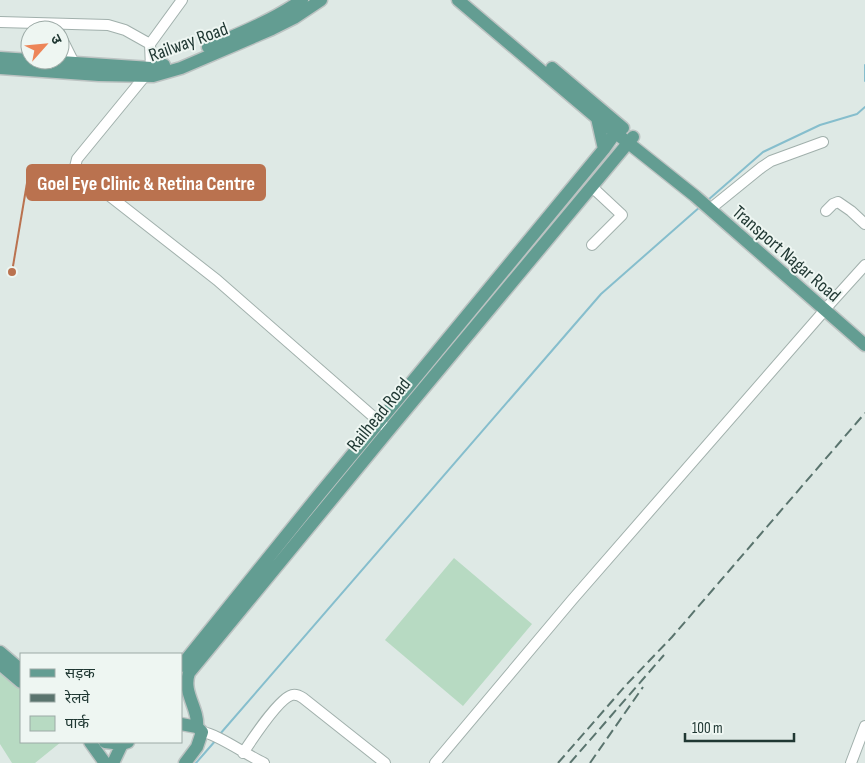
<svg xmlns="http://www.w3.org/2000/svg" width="865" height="763" viewBox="0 0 865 763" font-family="'Sofia Sans Condensed','Noto Sans Devanagari',sans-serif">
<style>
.green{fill:#b7dac2}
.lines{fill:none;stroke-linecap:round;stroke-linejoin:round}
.stream{stroke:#86becd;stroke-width:2}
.minor-casing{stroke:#a1b0ac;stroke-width:12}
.major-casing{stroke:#bcc3c2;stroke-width:15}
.minor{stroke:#fff;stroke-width:10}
.major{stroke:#639d92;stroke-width:12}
.rail{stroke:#5a746e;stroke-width:2;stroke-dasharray:10 5;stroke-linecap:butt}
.labels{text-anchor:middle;stroke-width:4;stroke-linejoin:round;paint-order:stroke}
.street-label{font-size:19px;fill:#203833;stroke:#eef6f2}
.leader{fill:none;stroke:#ba724f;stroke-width:2}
.callout-dot{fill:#ba724f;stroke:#eef6f2;stroke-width:2}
.callout{fill:#ba724f;stroke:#ba724f;stroke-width:2}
.callout-label{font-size:20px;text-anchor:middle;font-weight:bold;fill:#fff}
</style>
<rect width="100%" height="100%" fill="#dee9e5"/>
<path class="green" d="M454 558 532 624 463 706 385 640Z
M0 667 21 685V742H61L35 763H12L0 744Z"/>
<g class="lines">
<path class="stream" d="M865 65V81
M708 200 763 152 820 125 857 114 865 107
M220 734 601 294 701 206
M196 763 216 740"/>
<g class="minor-casing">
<path id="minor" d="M0 22 108 25 125 30 150 44 151 68
M60 35 74 63
M150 44 182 0
M145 76 77 159 75 167 79 172 217 280 384 426
M715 205 762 167 771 161 823 142
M826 211 833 204 838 202 851 211 865 224
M592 245 622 215 592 187
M828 306 865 265
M202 732C216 733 248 756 264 763
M243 753C251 741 279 698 292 695 296 694 300 696 303 698L385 763
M435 763 572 600 824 311
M851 763 865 726"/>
</g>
<g class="major-casing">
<path id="major" d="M458 0 597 118 695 196 865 345
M208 47C241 33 273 20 302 0
M0 58 151 68 164 65
M0 68 99 75 153 76 181 68 272 29 294 18 321 0
M552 68 623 128
M597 118 604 149
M0 652 21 670
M0 664 21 682
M181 666 318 496 604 149 620 126
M181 724 197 727 202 732 197 747 185 763
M197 727C199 708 182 693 189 673L389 430 633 137
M90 742 105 763
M105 742 122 744 123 742
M113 763 122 744 128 742"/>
</g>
<use href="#minor" class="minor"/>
<use href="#major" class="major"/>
<path class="rail" d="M558 763 627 684 672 637 865 413
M570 763 664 655
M590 763 643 687"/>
</g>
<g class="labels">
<g class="street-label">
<text transform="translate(188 41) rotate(-20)" y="7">Railway Road</text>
<text transform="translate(787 253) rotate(41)" y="7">Transport Nagar Road</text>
<text transform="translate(378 414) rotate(-51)" y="7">Railhead Road</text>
</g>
</g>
<path class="leader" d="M12 272L27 183"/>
<circle class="callout-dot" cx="12" cy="272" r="5"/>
<rect class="callout" x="27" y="165" width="238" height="35" rx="5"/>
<g class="callout-label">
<text x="146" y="190">Goel Eye Clinic &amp; Retina Centre</text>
</g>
<rect x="20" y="653" width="162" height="90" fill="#eef6f2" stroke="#9caaa6"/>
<rect x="30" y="669" width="25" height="8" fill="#639d92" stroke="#9caaa6"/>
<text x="65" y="678" font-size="15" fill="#203833">सड़क</text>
<rect x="30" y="694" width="25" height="8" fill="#5a746e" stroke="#9caaa6"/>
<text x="65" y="703" font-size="15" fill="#203833">रेलवे</text>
<rect x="30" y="716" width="25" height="15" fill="#b7dac2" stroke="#9caaa6"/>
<text x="65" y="728" font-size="15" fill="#203833">पार्क</text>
<g transform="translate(45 45) rotate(63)"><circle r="24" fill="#eef6f2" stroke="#9caaa6"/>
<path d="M0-4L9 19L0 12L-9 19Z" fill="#ed8558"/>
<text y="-8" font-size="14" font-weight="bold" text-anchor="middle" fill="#203833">उ</text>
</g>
<path d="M685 733v8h109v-8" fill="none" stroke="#203833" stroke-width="2.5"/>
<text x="692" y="733" font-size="15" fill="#203833" stroke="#eef6f2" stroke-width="4" paint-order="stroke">100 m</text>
</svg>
